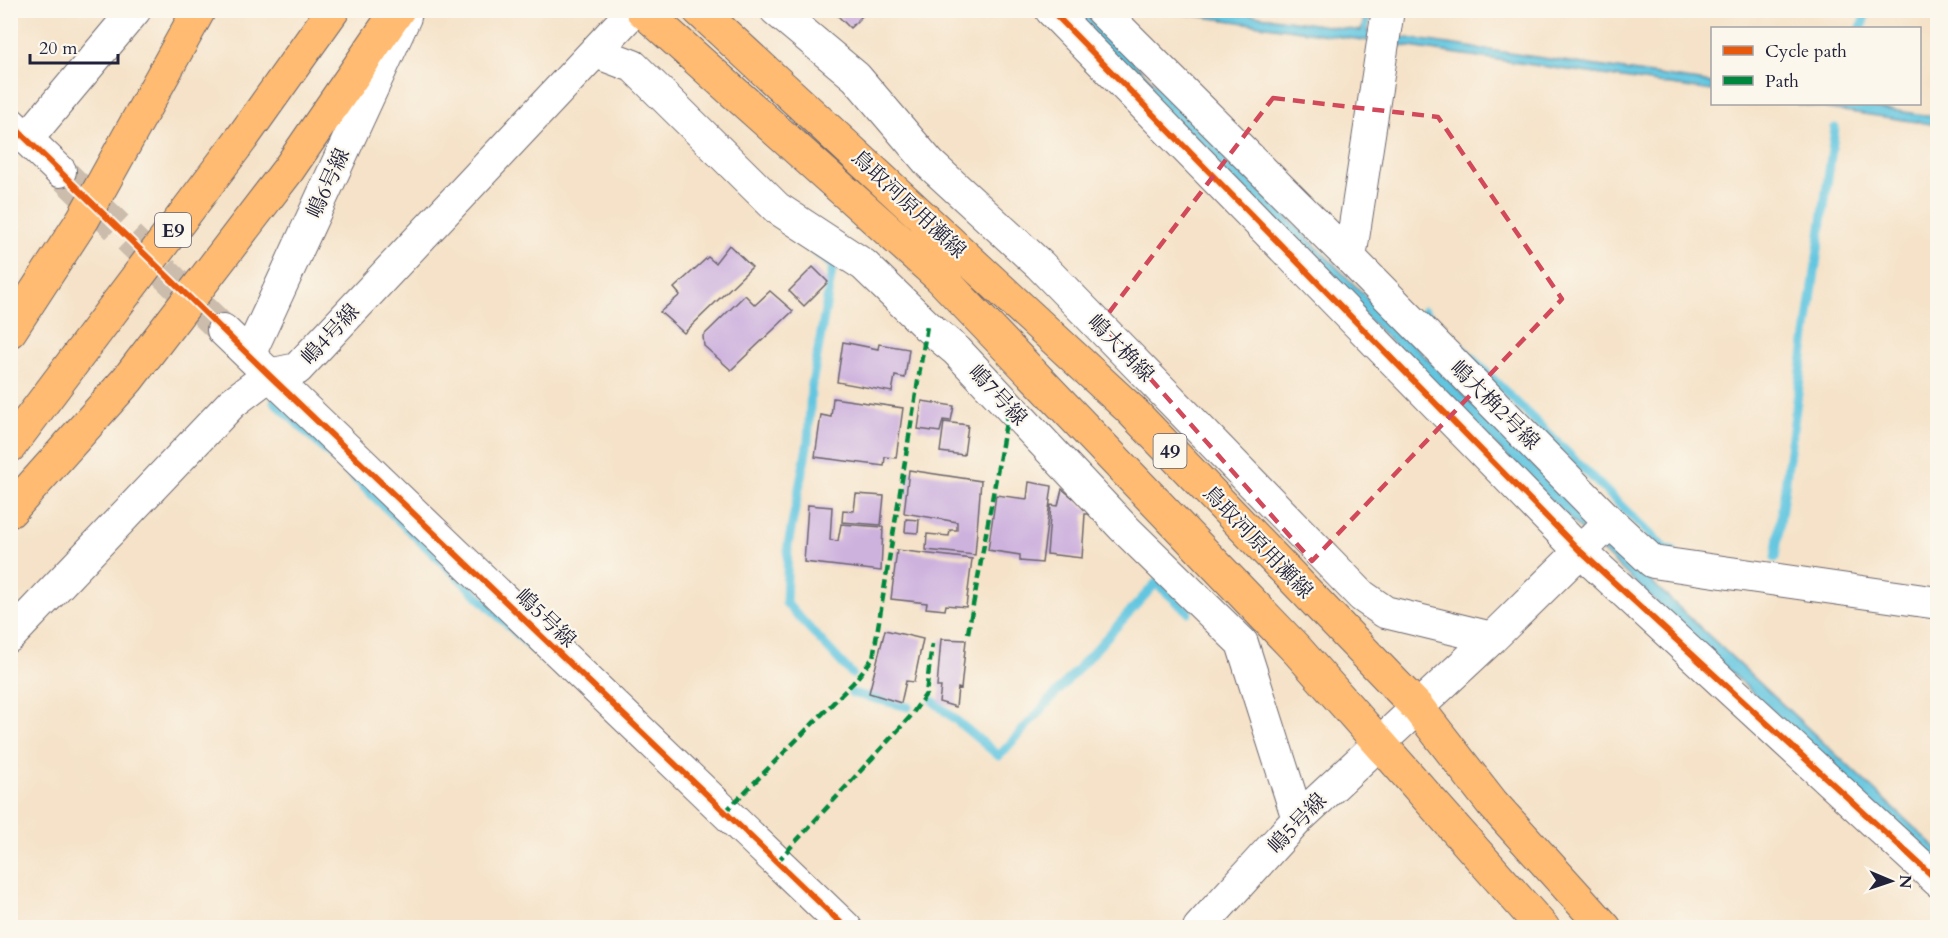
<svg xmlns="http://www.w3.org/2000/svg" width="1948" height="938" viewBox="0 0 1948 938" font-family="Cardo,'Noto Serif JP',serif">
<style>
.water{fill:#62c6e0;stroke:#42748e;stroke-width:1.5}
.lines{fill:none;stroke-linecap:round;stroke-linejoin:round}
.stream{stroke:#62c6e0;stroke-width:9}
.building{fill:#ceb2de}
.minor-tunnel{stroke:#cbbcac;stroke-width:32;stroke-dasharray:32 16;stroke-linecap:butt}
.minor-casing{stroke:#6c656c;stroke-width:34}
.primary-casing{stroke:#6c656c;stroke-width:35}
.motorway-casing{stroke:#6c656c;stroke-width:35}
.minor{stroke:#fff;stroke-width:32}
.primary{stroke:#febb71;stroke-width:33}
.motorway{stroke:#febb71;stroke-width:33}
.quiet{stroke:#00873e;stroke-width:4.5;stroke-dasharray:9 4.5;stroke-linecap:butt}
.cycleway-casing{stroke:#fbf7ec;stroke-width:10}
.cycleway{stroke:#e8590c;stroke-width:6}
.marked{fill:none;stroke:#d1495b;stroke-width:4.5;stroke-dasharray:12 8;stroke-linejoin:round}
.labels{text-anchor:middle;stroke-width:4.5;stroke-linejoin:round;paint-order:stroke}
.shield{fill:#fbf7ec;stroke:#636270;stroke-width:1.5}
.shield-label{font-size:20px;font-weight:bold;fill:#22223b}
.street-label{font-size:21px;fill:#22223b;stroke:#fbf7ec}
</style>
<rect width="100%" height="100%" fill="#fbf7ec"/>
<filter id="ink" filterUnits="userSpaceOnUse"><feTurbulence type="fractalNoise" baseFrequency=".0167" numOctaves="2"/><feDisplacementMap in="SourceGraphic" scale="12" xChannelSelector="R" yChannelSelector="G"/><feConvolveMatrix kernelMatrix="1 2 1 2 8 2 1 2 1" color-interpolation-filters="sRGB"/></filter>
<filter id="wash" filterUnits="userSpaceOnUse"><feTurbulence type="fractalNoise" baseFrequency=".008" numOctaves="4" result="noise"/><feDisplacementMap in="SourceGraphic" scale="24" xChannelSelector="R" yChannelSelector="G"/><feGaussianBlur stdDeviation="1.35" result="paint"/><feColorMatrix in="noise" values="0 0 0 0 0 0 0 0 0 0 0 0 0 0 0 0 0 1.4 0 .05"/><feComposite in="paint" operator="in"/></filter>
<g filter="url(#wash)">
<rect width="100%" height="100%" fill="#f5e2c8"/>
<path class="water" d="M1058 11H1083L1610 543 1937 849V866L1602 551Z
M1163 11H1226L1361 31 1366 11H1373L1367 32 1712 83V91Z
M1796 104H1850L1937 117V125Z"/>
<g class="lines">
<path class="stream" d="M1861 28 1867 10
M809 247 833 266 811 390 808 442 788 545 786 603 852 674
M1424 311 1666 550 1673 551
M274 401 532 648
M1775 558 1835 128
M852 693 908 707
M933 701 999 756 1156 583 1188 612"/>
</g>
<g id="blocks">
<path class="building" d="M832 10H868L850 28Z
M729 245 752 267 684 333 660 312 680 295 674 288 708 257 715 263Z
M813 267 828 282 804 306 789 291Z
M770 291 793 311 731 370 704 346 703 336 745 295 755 305Z
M843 342 878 349 879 344 909 349 905 378 895 376 892 392 837 382Z
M833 398 903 408 896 458 885 457 884 466 815 457 821 415 831 417Z
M922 401 954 406 951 421 943 420 940 432 918 429Z
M944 422 968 425 964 455 940 452Z
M909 470 981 481 975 555 926 550 927 534 949 536 950 530H957V522L904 513Z
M1029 482 1052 486 1042 563 1020 561V555L988 550 996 495 1027 499Z
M1062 489 1089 511V514H1085L1082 558 1047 554 1051 505 1058 506Z
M856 494 884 496 881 525 842 522 843 510 854 511Z
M808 505 832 507 830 540 838 541 841 524 883 527 881 571 804 562Z
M906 519 919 520 918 533 905 532Z
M897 550 972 559 966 607 946 605 945 610 926 608 927 603 891 599Z
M885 630 923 639 914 682 906 681 901 703 869 693Z
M941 639 966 640 961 689 958 688 956 707 939 702 941 687H937Z"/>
</g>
</g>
<g filter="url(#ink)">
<use href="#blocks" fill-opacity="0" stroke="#6c656c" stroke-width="1.5"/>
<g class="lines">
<path class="minor-tunnel" d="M60 171 223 330"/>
<g class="minor-casing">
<path id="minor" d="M776 10 856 77 930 164 1040 265 1362 596 1385 612 1492 638
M1051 10 1580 551 1938 881
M1101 10 1350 258
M596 52 633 66 777 208 864 265 927 326 957 351 1123 527 1242 643 1298 819
M10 123 60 171
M27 139 135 10
M223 330 846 928
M249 355 405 17
M1610 522 1653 562 1938 603
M10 636 232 403 269 375 297 369 634 10
M1199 928 1298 819 1492 638 1610 522 1350 258 1388 10"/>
</g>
<g class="primary-casing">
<path id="primary" d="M642 10 940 277 1298 651 1543 928
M699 10 1130 409 1418 708 1492 803 1605 928"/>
</g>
<g class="motorway-casing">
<path id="motorway" d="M10 331 83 219 199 10
M10 446 242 138 333 10
M10 511 128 379 288 170 398 10"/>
</g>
<use href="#minor" class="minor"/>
<use href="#primary" class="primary"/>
<use href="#motorway" class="motorway"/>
<path class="quiet" d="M968 633 1009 406
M725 812 853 683 873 658 927 326
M777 862 910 717 926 694 932 644"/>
<g class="cycleway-casing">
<path id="cycleway" d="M1051 10 1580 551 1938 881
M10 123 269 375 846 928"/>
</g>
<use href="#cycleway" class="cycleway"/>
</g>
</g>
<path class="marked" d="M1273 98 1438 117 1562 299 1312 561 1101 323Z"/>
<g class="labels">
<g class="shield">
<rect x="155" y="213" width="36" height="34" rx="4.5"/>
<rect x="1153.5" y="434" width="33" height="34" rx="4.5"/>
</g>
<g class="shield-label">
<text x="173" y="237">E9</text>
<text x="1170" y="458">49</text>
</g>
<g class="street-label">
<text transform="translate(328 183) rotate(-65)" y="7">嶋6号線</text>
<text transform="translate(909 204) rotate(43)" y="7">鳥取河原用瀬線</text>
<text transform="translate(330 334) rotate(-47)" y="7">嶋4号線</text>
<text transform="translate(1121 348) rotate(46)" y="7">嶋大桷線</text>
<text transform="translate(998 395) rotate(47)" y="7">嶋7号線</text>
<text transform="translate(1495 405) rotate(45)" y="7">嶋大桷2号線</text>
<text transform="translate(1258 542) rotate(46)" y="7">鳥取河原用瀬線</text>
<text transform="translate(546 618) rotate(44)" y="7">嶋5号線</text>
<text transform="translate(1297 823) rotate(-46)" y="7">嶋5号線</text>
</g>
</g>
<rect width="1948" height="938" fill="none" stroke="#fbf7ec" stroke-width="36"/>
<rect x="1711" y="27" width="210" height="78" fill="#fbf7ec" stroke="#a4a2a5" stroke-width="1.5"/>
<rect x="1723" y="46" width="30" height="9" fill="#e8590c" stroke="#a4a2a5" stroke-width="1.5"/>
<text x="1765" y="57" font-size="18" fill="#22223b">Cycle path</text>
<rect x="1723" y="76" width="30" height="9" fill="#00873e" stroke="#a4a2a5" stroke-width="1.5"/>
<text x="1765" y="87" font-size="18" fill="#22223b">Path</text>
<g transform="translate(1891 881) rotate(92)" stroke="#fbf7ec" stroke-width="4.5" paint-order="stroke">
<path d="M0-4.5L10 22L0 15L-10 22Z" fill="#22223b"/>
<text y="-9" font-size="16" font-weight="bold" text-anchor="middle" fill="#22223b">N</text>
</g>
<path d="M30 54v9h88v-9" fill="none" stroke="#22223b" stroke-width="3"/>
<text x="39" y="54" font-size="18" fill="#22223b" stroke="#fbf7ec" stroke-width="4.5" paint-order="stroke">20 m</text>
</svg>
